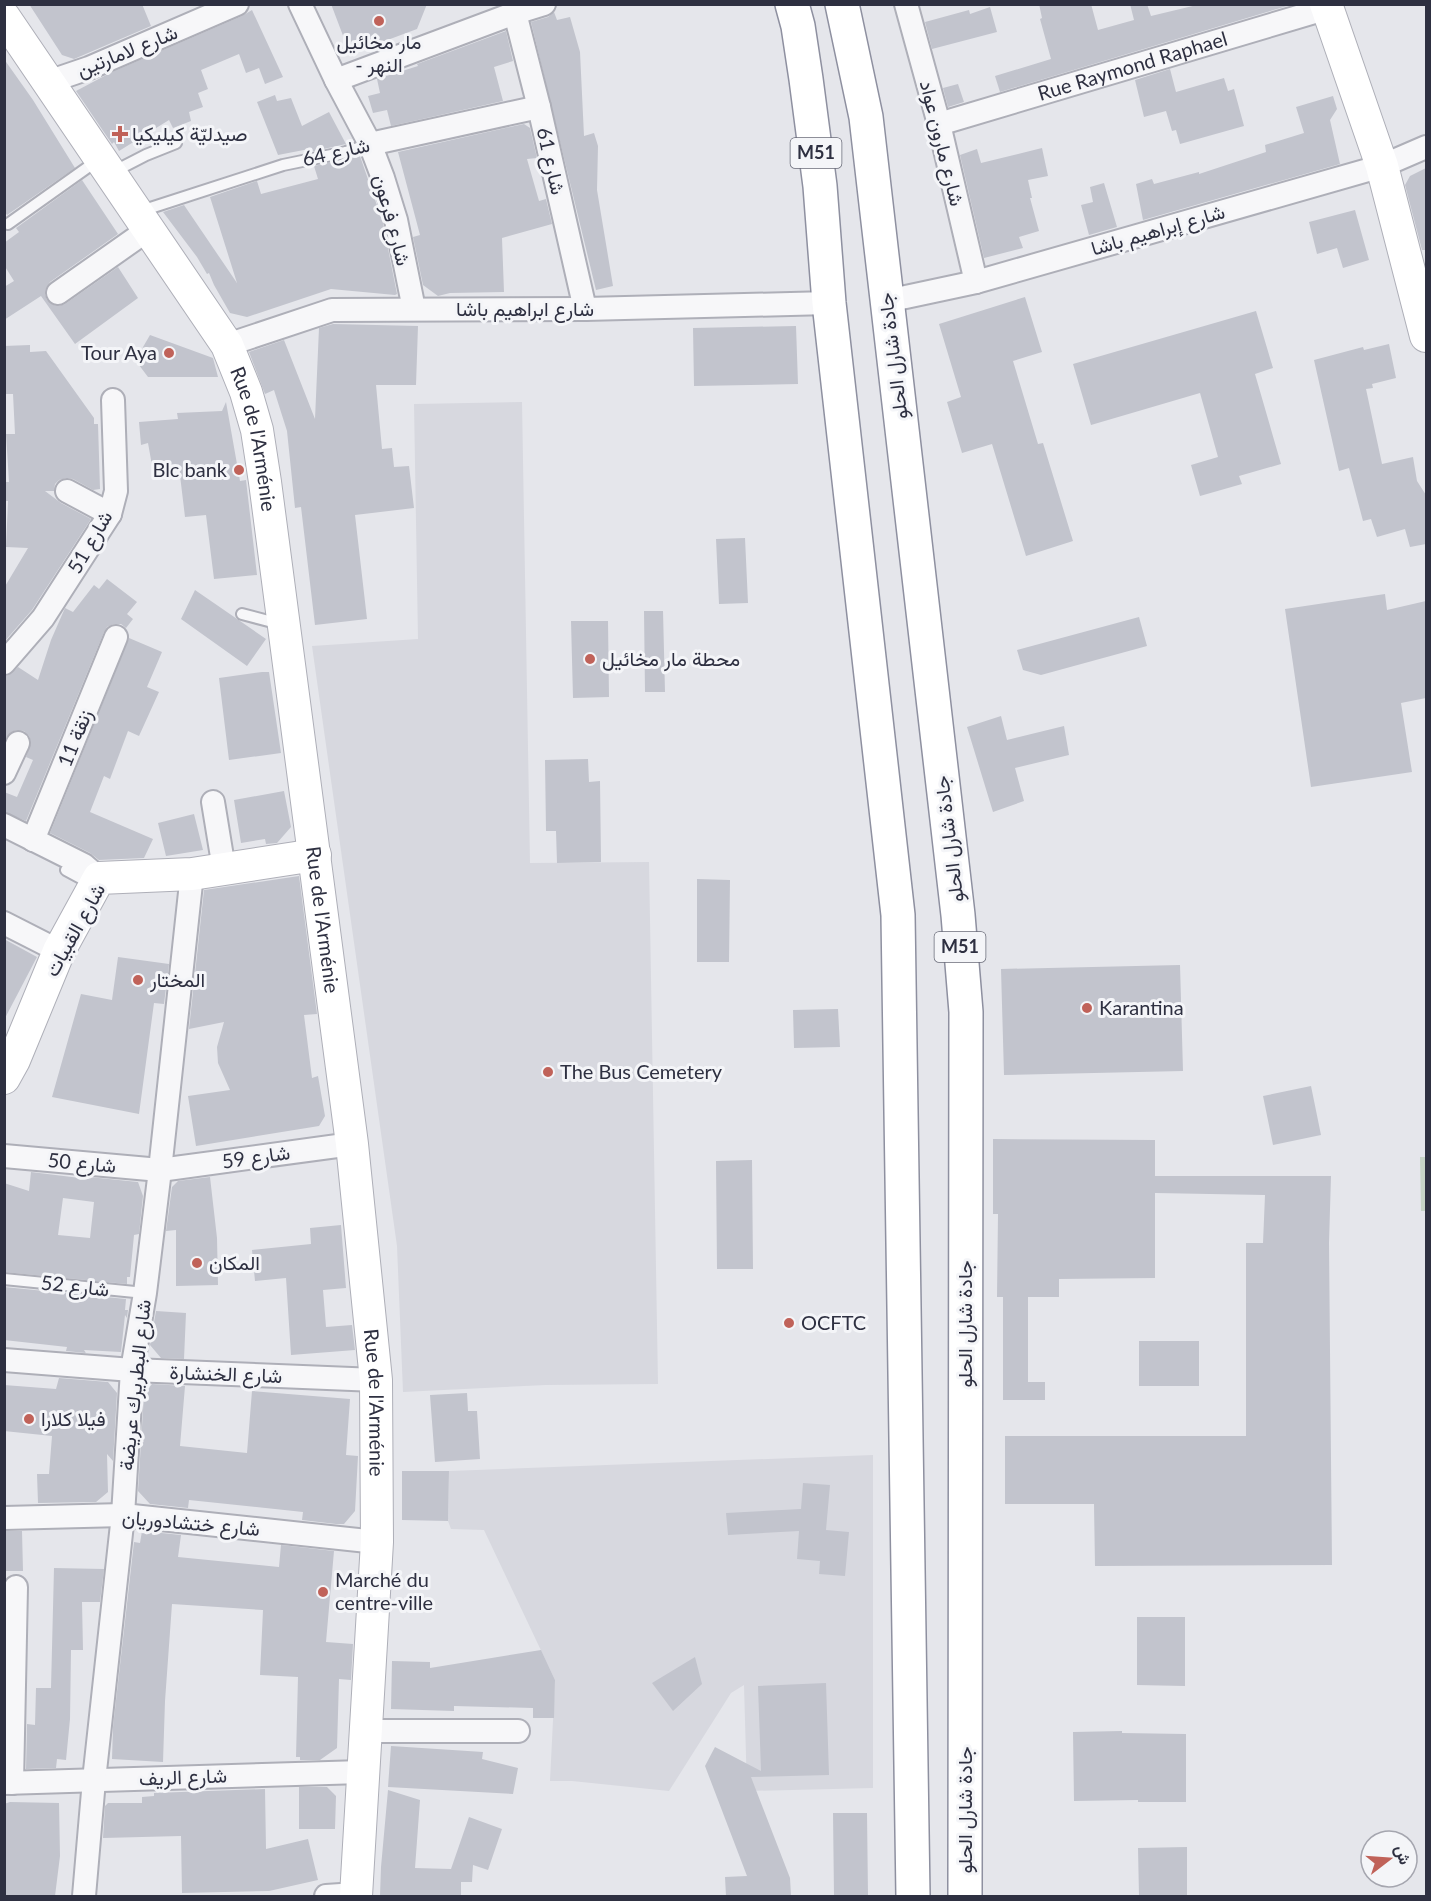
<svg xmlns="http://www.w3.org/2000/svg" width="1431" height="1901" viewBox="0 0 1431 1901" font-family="Lato,Vazirmatn,sans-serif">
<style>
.built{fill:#d7d8df}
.green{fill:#c7d4c7}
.building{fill:#c2c4cd;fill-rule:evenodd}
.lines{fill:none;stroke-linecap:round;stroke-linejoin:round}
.lane-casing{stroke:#aeafb8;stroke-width:14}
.street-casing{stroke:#aeafb8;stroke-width:26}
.secondary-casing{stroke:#aeafb8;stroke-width:34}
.highway-casing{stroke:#8e90a0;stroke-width:36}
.lane{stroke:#f7f7f9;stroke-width:10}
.street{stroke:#f7f7f9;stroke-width:22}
.secondary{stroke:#fff;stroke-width:32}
.highway{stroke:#fff;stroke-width:33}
.poi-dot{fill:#c06259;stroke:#f4f5f8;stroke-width:2}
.labels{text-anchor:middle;stroke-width:6;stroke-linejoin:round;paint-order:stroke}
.shield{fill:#f4f5f8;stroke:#696b78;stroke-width:1.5}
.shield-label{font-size:18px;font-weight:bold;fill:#2e3041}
.poi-label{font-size:20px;fill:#2e3041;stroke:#f4f5f8;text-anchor:start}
.street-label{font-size:20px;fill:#2e3041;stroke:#f4f5f8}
</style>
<rect width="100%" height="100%" fill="#e5e6eb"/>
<path class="built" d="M522 402 530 863 649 862 658 1384 546 1385 403 1392 397 1246 312 646 418 639 414 404Z
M873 1455V1788L747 1791 744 1685 731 1693 669 1791 572 1781H550L555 1680 484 1530 451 1529 448 1521 449 1471Z"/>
<path class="green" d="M1420 1157H1426V1211H1421Z"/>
<path class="building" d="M29 4H142L151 26 74 59 62 55Z
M331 4H427L417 29 350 54Z
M1039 4H1091L1098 30 1134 20 1130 4H1147L1151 16 1201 4H1287V6L1000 92 995 76 1051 59 1040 19 1042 18Z
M990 7 997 32 932 49 925 22 969 10 970 14Z
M252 10 283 77 265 84 259 68 246 73 239 54 201 70 208 89 198 93 203 107 189 112 191 121 173 128 169 120 119 151 114 142 112 144 76 91 110 73 242 16Z
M554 12 557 20 570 17 580 52 584 136 594 133 598 146 597 190 613 286 596 290 531 22 548 17Z
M506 31 513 61 494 67 503 101 391 126 387 110 373 113 368 96 380 93 377 79 418 66 417 64Z
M4 59 33 100 75 168 7 215 4 211Z
M1170 69 1176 92 1224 78 1228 91 1234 89 1244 126 1180 144 1176 130 1172 131 1166 111 1144 117 1135 80Z
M958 84 964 102 948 107 943 88Z
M275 95 277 101 291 98 302 126 329 112 346 144 310 152 309 149 278 155 257 102Z
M1333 96 1337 109 1330 120 1340 164 1143 220 1136 184 1152 179 1154 184 1199 172V174L1266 152 1265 145 1304 133 1296 107Z
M524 124 530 128 537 158 527 159 539 201 546 199 552 224 502 238 504 292 450 293 438 296 423 285 413 237 420 235 398 152Z
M1042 148 1048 176 1028 180 1032 198H1030L1039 231 1019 237 1023 248 984 258 960 155 977 149 981 163Z
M360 156 383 223 397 294 395 295 331 289 247 317 230 313 214 285 209 273 207 274 197 257 163 212 184 205 237 283 210 197 257 181 261 194 318 179 314 166Z
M1426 168V250H1422L1405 185 1410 176Z
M82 180 118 234 50 282 46 288 45 294 47 300 53 305 59 306 65 304 118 267 138 298 75 344 41 296 4 320V287L14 281 4 265V243L19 232 16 228Z
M1104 183 1117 227 1089 235 1081 205 1093 202 1090 187Z
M1355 210 1369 260 1343 268 1337 248 1317 254 1309 222Z
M1025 297 1042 352 1013 361 1038 444 1043 443 1073 541 1026 556 992 444 962 453 947 402 961 397 939 324Z
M1256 311 1273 368 1255 374 1281 464 1239 476 1242 484 1200 496 1191 465 1218 457 1200 393 1091 425 1073 364Z
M333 324 418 326 416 385H376L382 449 392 448 394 467 409 466 414 508 355 515 367 619 315 625 301 507 295 508 287 431 274 390 265 394 249 352 284 340 315 419 319 328Z
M796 326 798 384 694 386 693 328Z
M150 335 213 358 218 377H148L139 365 143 347Z
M1389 344 1396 378 1372 384 1373 388 1366 389 1382 464 1413 457 1417 481 1426 495V544L1410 547 1405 529 1377 537 1371 519 1363 521 1349 468 1339 471 1314 360 1363 347 1364 350Z
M30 345V352L46 351 94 418V424H98L100 489 93 490 73 479 66 478 59 480 55 484 54 491H45L61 503 91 519 32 610 4 642V588L28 548 6 547 8 501H4V482H9L6 434H15L13 394H6L4 346Z
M226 402 240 481 246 480 257 575 214 579 206 515 185 517 179 467 153 471 148 443 141 445 139 422 178 419 177 413 222 411Z
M745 538 748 603 719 604 716 539Z
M107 579 137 602 127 614 133 619 126 628 121 624H114L107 627 104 632 26 821 4 812V792L17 797 33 760 26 757 31 742 29 736 24 731 17 730 11 732 4 740V676L9 675 18 667 38 680 51 640 65 608 73 612 94 585 99 589Z
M195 590 266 639 247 666 181 619Z
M1385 594 1387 610 1426 601V698L1401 703 1412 772 1311 787 1285 609Z
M644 611H663L665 692H645Z
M1139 617 1147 646 1041 675 1023 670 1017 650Z
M571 621H608L609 697 573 698Z
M129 638 162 652 147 687 159 692 139 736 128 731 110 779 104 776 90 812 153 839 144 858 99 860 90 853 50 833Z
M262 672H269L281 753 229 760 219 678Z
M1001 716 1007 740 1064 726 1069 755 1015 768 1024 801 993 812 967 727Z
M588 759 589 782 600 781 601 862 557 863 556 831H546L545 760Z
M284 791 291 827 277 843 266 844 265 839 241 843 234 800Z
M194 814 203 850 166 856 158 823Z
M299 876 317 1014 304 1015 312 1078 318 1076 325 1116 319 1126 196 1146 188 1096 230 1090 218 1063 217 1047 224 1022 189 1029 204 890Z
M697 879 730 880 729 962H697Z
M4 939 37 957 4 1020Z
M118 957 169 964 164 1004 154 1003 139 1114 52 1097 81 994 112 1000Z
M1180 965 1183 1071 1004 1075 1001 969Z
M838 1009 840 1047 794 1048 793 1010Z
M1311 1086 1321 1135 1273 1145 1263 1096Z
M993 1139 1155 1140V1176H1331L1329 1243 1332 1565 1095 1566 1094 1504H1005V1436H1246V1243H1263L1265 1195 1155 1193V1278L1059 1279V1297H1028V1382H1045V1400H1003V1297H997L998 1214H993Z
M752 1160 753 1269H717L716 1161Z
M31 1172 88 1179 89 1177 138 1182 143 1196 139 1234 134 1235 130 1277H127V1284L4 1272V1183L29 1191ZM63 1198 94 1202 90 1238 58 1235Z
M210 1177 217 1238 218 1285 176 1286V1230L166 1231 172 1187 178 1181Z
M341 1225 346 1288 323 1290 326 1327 352 1325 355 1350 291 1355 286 1278 255 1281 252 1250 311 1244 310 1228Z
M4 1287 126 1299 125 1310H128L127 1318 125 1315 121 1352 84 1350 86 1353 66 1351 67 1347 4 1340Z
M156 1311 186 1313 184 1359 161 1358 150 1345Z
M1139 1341H1199V1386H1139Z
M59 1378 108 1382 117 1393 113 1461 107 1454 108 1492 96 1502 38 1503 37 1474H49L52 1436 4 1431V1385L56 1389Z
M152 1384 185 1386 180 1446 247 1453 252 1391 350 1399 346 1455 358 1456 355 1511 344 1524H336L302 1520 303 1512 189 1500 188 1508 150 1504 138 1491 144 1394Z
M467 1393 468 1411H477L480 1459 435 1462 430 1395Z
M402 1471H449L448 1521 402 1520Z
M803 1483 830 1485 826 1530 849 1532 845 1576 819 1574 820 1561 797 1559 799 1531 728 1535 726 1513 801 1509Z
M4 1531H22L23 1571H4Z
M142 1531 181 1535 178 1557 279 1567 281 1545 334 1551 326 1642 353 1644 351 1680 339 1679 337 1748 320 1760H300V1757H296L298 1677 260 1675 263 1610 172 1604 165 1701 163 1762 112 1759 113 1727 134 1542 140 1543Z
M54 1568 104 1569 100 1602H82L83 1650H71L70 1719 66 1760 57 1759 56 1768 26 1769 27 1724 35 1725 36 1688H51Z
M1137 1617H1185V1686L1137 1685Z
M541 1650 555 1680 554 1718H533V1708L454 1706V1711L391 1709 392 1661 430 1662V1668Z
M695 1657 702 1684 673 1711 652 1683Z
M826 1683 829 1775 751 1777 790 1878 791 1896H726L725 1877 747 1876 705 1766 715 1747 761 1771 758 1686Z
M1122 1731V1733L1186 1734V1802H1138V1800L1074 1801 1073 1732Z
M391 1746 483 1752 482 1759 518 1768 513 1794 388 1787Z
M299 1787H327L336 1796 335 1829H299Z
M265 1789 266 1849 308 1839 318 1880 269 1891 182 1893 181 1836 103 1838 105 1806 108 1803H142V1797L154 1796V1793Z
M388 1790 420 1800 415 1868 451 1869 469 1817 502 1829 488 1870 473 1865 472 1882H461V1896H380L381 1867Z
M10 1802 59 1803 60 1856 55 1896H4V1804Z
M833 1813H867L868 1896H834Z
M1187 1847V1896H1139L1138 1848Z"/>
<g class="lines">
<g class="lane-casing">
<path id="lane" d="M113 172 146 155 176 143
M141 211 283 165 346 152 370 144
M8 224 98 160
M242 614 280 624
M66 870 92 884
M4 1279 145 1293"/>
</g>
<g class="street-casing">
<g id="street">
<path d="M300 4 336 80 370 144 383 178 396 220 414 309"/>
<path d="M906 4 939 124 976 282"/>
<path d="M515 13 539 107 585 309"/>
<path d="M336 80 515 13 544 4"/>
<path d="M48 82 89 68 237 4"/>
<path id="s1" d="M939 124 1328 8"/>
<path d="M370 144 539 107"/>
<path d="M58 293 149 229"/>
<path d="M887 301 976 282 1382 166 1426 147"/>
<path d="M227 345 332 310 585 309 829 303"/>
<path d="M67 491 110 514"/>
<path d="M4 663 43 618 110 514 116 491 113 400"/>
<path d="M4 773 18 743"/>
<path d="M213 802 224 869"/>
<path d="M4 825 84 865 99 878"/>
<path d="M33 840 116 637"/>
<path d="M4 923 59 951"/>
<path d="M4 1156 160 1170 352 1144"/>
<path d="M4 1360 132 1370 376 1380"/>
<path d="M4 1518 123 1515 377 1542"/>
<path d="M365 1731H518"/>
<path d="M4 1783 362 1772"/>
<path d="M12 1783 16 1587"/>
<path d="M84 1896 94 1780 123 1515 132 1370 145 1293 160 1170 192 874"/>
<path d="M326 1896 356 1894"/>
</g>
</g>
<g class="secondary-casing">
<g id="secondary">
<path d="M1326 4 1382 166 1426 336"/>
<path id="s2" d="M4 17 227 345 246 392 257 430 265 482 352 1144 376 1380 377 1542 356 1896"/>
<path d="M4 1078 14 1060 59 951 99 878 192 874 315 855"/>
</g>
</g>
<g class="highway-casing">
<path id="highway" d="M792 4 798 26 806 79 820 186 829 303 898 915 913 1896
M842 4 866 117 958 915 966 1012 965 1896"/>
</g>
<use href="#lane" class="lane"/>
<use href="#street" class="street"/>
<use href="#secondary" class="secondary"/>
<use href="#highway" class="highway"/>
</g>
<g class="poi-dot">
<circle cx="379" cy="21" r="6"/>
<path d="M117 125h6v6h6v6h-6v6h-6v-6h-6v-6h6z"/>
<circle cx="169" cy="353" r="6"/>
<circle cx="239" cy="470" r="6"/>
<circle cx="590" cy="659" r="6"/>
<circle cx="138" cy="980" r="6"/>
<circle cx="1087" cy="1008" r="6"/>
<circle cx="548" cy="1072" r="6"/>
<circle cx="197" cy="1263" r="6"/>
<circle cx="789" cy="1323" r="6"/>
<circle cx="29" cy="1419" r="6"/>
<circle cx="323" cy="1592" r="6"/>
</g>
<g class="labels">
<g class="shield">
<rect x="790.5" y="138" width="51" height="30" rx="4.5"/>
<rect x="934.5" y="932" width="51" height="30" rx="4.5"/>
</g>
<g class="shield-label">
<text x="816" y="159">M51</text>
<text x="960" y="953">M51</text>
</g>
<g class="poi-label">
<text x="379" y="49" text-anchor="middle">مار مخائيل<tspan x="379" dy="23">- النهر</tspan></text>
<text x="132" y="141">صيدليّة كيليكيا</text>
<text x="157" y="360" text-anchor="end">Tour Aya</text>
<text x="227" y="477" text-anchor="end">Blc bank</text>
<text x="602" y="666">محطة مار مخائيل</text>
<text x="150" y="987">المختار</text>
<text x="1099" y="1015">Karantina</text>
<text x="560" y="1079">The Bus Cemetery</text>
<text x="209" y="1270">المكان</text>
<text x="801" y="1330">OCFTC</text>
<text x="41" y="1426">فيلا كلارا</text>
<text x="335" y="1587">Marché du<tspan x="335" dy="23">centre-ville</tspan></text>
</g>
<g class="street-label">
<text transform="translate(127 51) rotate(-22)" y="7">شارع لامارتين</text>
<text dy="7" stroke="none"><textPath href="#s1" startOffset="202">Rue Raymond Raphael</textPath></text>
<text transform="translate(942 143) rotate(76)" y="7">شارع مارون عواد</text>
<text transform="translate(336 152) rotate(-13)" y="7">شارع 64</text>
<text transform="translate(551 161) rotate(77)" y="7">شارع 61</text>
<text transform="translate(392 220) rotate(75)" y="7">شارع فرعون</text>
<text transform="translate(1158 230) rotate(-16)" y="7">شارع إبراهيم باشا</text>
<text x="525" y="316">شارع ابراهيم باشا</text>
<text transform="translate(893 356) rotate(-97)" y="7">جادة شارل الحلو</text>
<text dy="7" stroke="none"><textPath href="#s2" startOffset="495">Rue de l'Arménie</textPath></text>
<text transform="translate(90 542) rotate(-60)" y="7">شارع 51</text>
<text transform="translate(75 738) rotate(-68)" y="7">زنقة 11</text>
<text transform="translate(949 839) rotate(-97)" y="7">جادة شارل الحلو</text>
<text dy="7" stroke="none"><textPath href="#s2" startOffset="981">Rue de l'Arménie</textPath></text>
<text transform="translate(75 930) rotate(-61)" y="7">شارع القبيات</text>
<text transform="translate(256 1157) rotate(-8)" y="7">شارع 59</text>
<text transform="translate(82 1163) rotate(5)" y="7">شارع 50</text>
<text transform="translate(75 1286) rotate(6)" y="7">شارع 52</text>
<text transform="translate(965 1324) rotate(-90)" y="7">جادة شارل الحلو</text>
<text transform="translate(226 1374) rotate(2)" y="7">شارع الخنشارة</text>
<text transform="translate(135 1385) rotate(-84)" y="7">شارع البطريرك عريضة</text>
<text dy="7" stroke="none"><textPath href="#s2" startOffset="1467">Rue de l'Arménie</textPath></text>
<text transform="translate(191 1523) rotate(5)" y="7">شارع ختشادوريان</text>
<text transform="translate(183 1777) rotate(-2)" y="7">شارع الريف</text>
<text transform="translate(965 1810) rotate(-90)" y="7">جادة شارل الحلو</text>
</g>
</g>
<rect width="1431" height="1901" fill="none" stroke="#2e3041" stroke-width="12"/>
<g transform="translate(1389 1859) rotate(73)"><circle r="28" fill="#f4f5f8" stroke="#a5a6af" stroke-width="1.5"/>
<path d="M0-4.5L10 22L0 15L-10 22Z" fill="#c06259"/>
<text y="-9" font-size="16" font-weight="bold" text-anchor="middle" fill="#2e3041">ش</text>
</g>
</svg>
